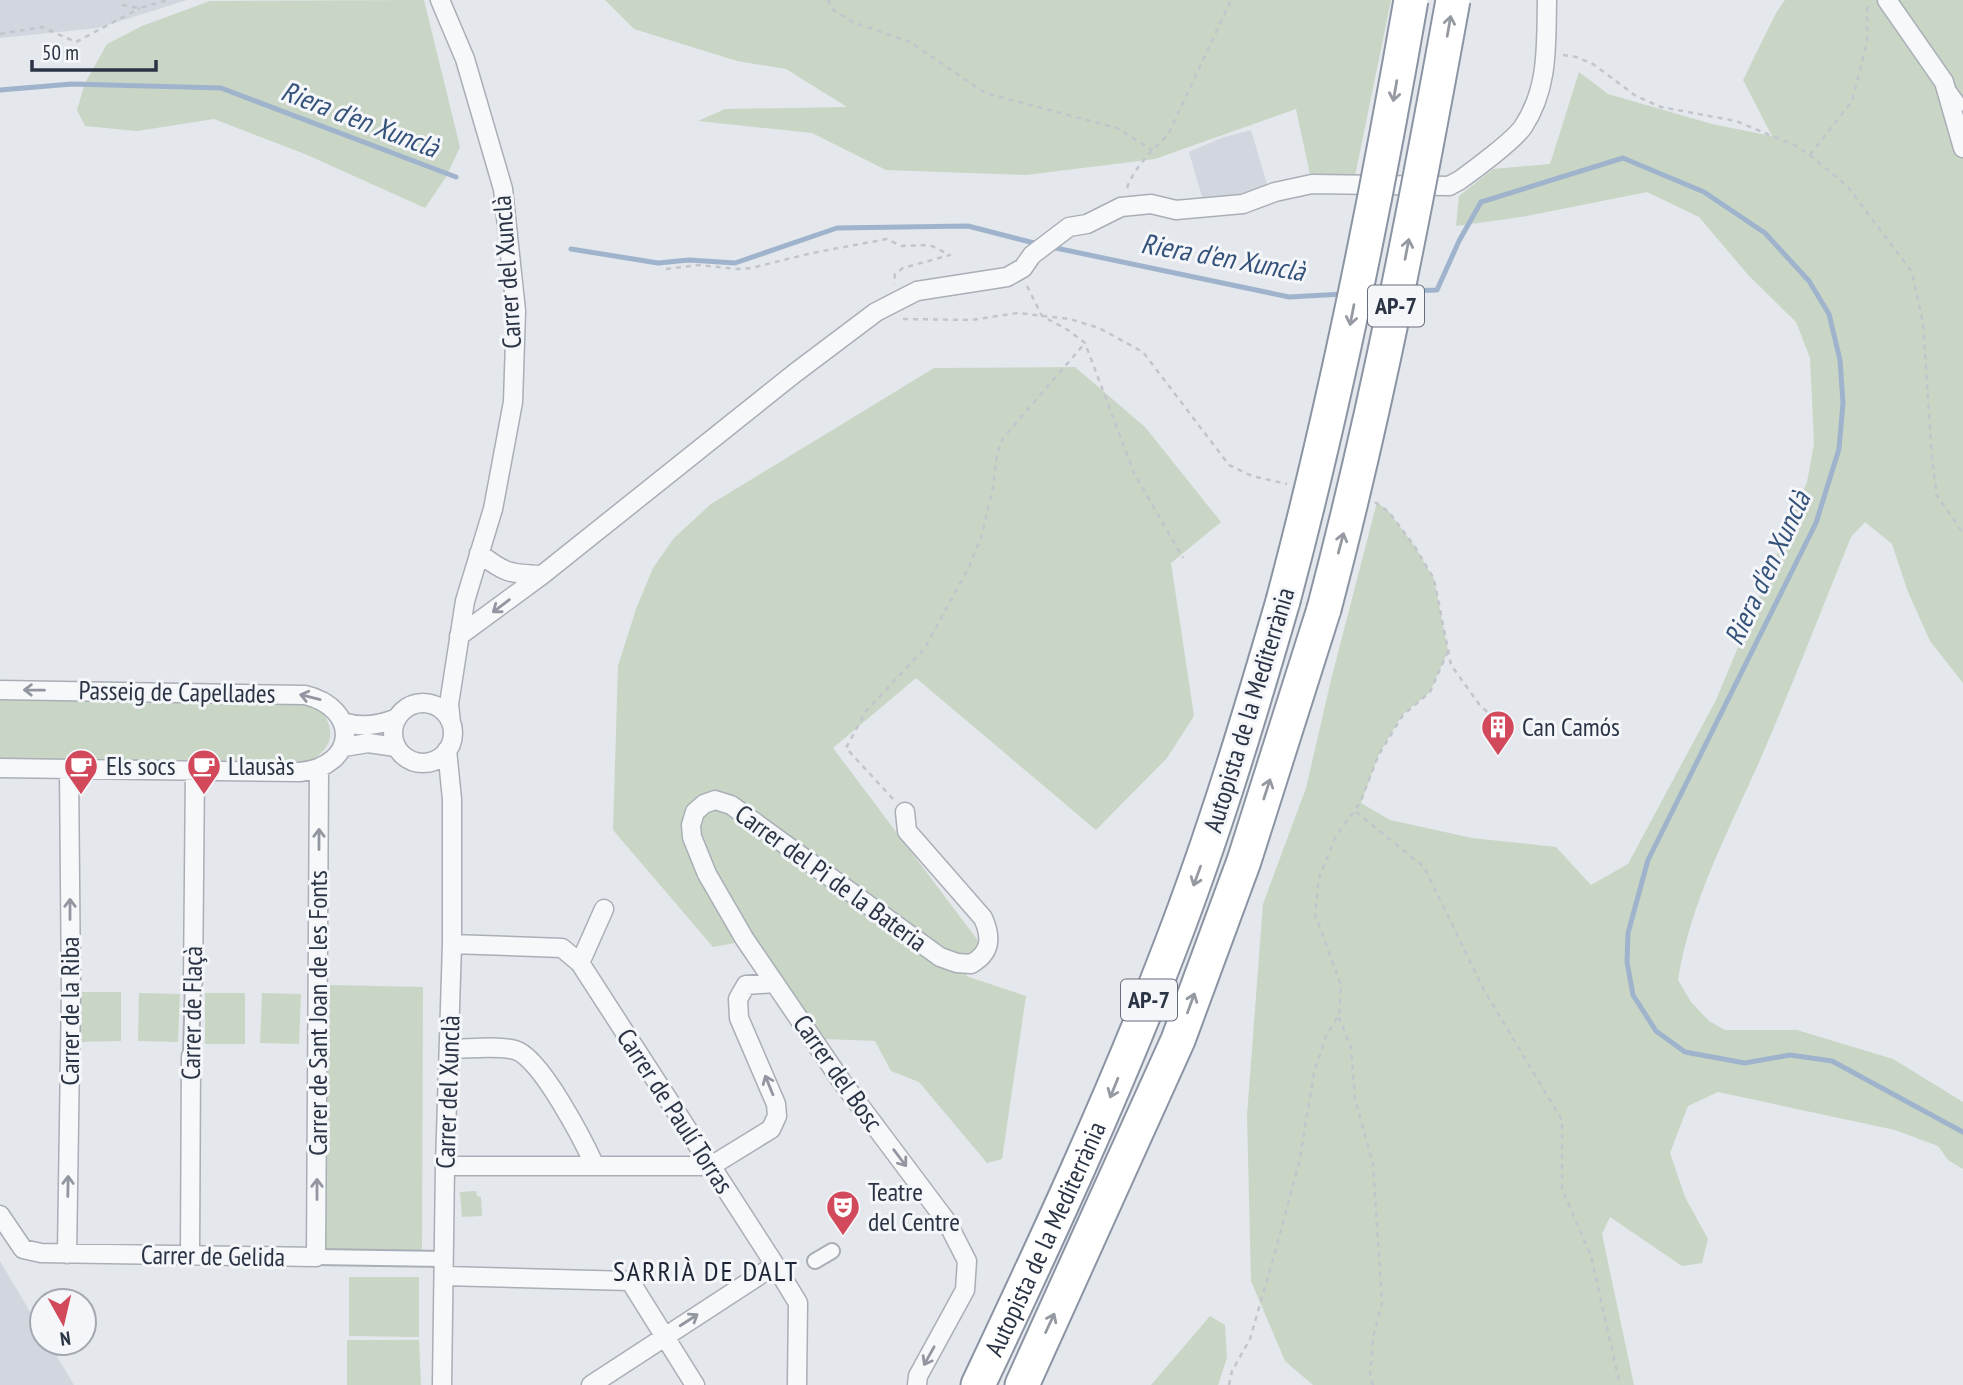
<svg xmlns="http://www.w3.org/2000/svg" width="1963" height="1385" viewBox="0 0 1963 1385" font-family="'PT Sans Narrow',sans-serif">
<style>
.built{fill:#d2d6de}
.green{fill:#c9d6c5}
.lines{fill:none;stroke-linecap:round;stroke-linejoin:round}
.stream{stroke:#9fb4cc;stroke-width:5}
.service-casing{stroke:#a9aeb7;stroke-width:12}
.pedestrian-casing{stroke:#a9aeb7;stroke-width:18}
.minor-casing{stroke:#a9aeb7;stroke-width:21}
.motorway-casing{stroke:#8b94a3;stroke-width:37}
.path{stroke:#c2c5cb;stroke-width:2.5;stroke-dasharray:5 5;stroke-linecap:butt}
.service{stroke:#f7f8fa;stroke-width:9}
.pedestrian{stroke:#f7f8fa;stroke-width:14}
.minor{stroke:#f7f8fa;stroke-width:18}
.motorway{stroke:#fff;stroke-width:33}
.motorway-bridge-casing{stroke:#8b94a3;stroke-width:37;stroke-linecap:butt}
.motorway-bridge{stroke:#fff;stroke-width:33}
.oneway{stroke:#959aa2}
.oneway2{stroke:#9196a0}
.labels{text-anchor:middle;stroke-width:6;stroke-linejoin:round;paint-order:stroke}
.shield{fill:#f4f6f9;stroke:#676e7b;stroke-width:2}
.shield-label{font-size:24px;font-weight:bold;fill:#2b3445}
.street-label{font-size:26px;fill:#2b3445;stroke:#f4f6f9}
.poi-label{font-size:26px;fill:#2b3445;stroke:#f4f6f9;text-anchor:start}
.water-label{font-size:28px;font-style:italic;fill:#34527a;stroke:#f4f6f9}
.neighbourhood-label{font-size:28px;letter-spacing:2px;fill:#1d2536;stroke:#f4f6f9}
</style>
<rect width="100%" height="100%" fill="#e4e7ec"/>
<path class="built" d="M0 0H187L98 28 0 38Z
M1251 130 1268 187 1237 200 1204 204 1189 152 1221 138Z
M0 1261 42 1332V1343H49L74 1385H0Z"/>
<path class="green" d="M424 0 460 147 446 177 425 208 305 154 214 119 137 131 85 126 77 110 85 83 107 44 142 26 210 1Z
M605 0H1391L1353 186 1312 184 1296 109 1155 159 1026 175 886 170 812 133 698 121 725 109 847 107 786 69 737 61 634 29Z
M1785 0H1963V683L1930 641 1908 592 1892 544 1865 522 1851 537C1821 611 1792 686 1760 760 1729 830 1690 903 1678 980L1691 1002 1709 1021 1725 1030H1797L1893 1059 1963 1102V1169L1948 1160 1938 1146 1895 1130 1718 1092 1688 1106 1670 1153 1685 1197 1708 1239 1702 1263 1682 1266 1610 1217 1602 1234 1634 1385H1313L1285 1361 1251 1281 1247 1115 1263 904 1306 788 1331 680 1377 502 1389 512 1415 547 1434 579 1448 651 1430 692 1402 715 1379 754 1361 803 1390 820 1472 838 1556 847 1591 885 1628 864 1716 700 1807 482 1814 444 1810 358 1796 322 1749 276 1699 217 1647 192 1521 217 1456 226 1459 196 1493 169 1550 164 1579 72 1608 94 1712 124 1772 136 1743 80 1776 13Z
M1075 367 1145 427 1221 522 1171 563 1194 716 1167 758 1096 830 916 678 833 748 979 942 966 976 1026 996 1002 1159 987 1163 919 1082 891 1071 875 1041 825 1039 756 939 713 947 613 830 618 666 636 609 653 568 674 538 711 504 934 368Z
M0 696 314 703C338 726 336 750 305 763L0 761Z
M330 985 423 987 422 1250 324 1251Z
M80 992H121V1041L80 1042Z
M139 993 180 994 178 1042 138 1041Z
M205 993H245V1044H205Z
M262 993 301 994 299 1044 260 1043Z
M476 1191 477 1196 481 1197 482 1216 462 1217 460 1192Z
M349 1277H419V1337L349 1336Z
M1210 1316 1225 1325 1227 1358 1218 1385H1151Z
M347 1340H419L421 1385H347Z"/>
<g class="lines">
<path class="stream" d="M0 90 72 84 221 88 456 177
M1051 247 1289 297 1344 294
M571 249 658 263 689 260 735 263 837 228 968 226 1038 244
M1410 291 1437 290 1459 241 1481 202 1623 158 1704 192 1765 233 1809 281 1829 314 1840 360 1843 403 1839 449 1816 523 1648 860 1628 933 1627 962 1633 995 1656 1031 1685 1052 1745 1063 1790 1055 1832 1061 1963 1132"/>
<g class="service-casing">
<path id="service" d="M1952 91 1963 106"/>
</g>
<g class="pedestrian-casing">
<path id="pedestrian" d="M191 1056 193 982
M316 1257 444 1259
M815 1261 832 1251"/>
</g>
<g class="minor-casing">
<path id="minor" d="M440 0 465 59 503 189 516 311 513 402 493 509 465 601 449 704 451 723
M1887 0 1944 82 1963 148
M479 553C504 573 510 574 542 575
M459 636 542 575 795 373 876 312 917 291 1007 277 1023 268 1032 255 1069 227 1087 224 1121 207 1151 204 1176 210 1243 204 1275 192 1312 184 1449 186 1460 180C1474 170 1513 141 1523 127 1549 88 1546 45 1547 0
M0 690 305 695C360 708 358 766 300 772L0 768
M393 733a30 30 0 1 1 60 0a30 30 0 1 1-60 0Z
M343 722C361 728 380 725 397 718
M344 747 368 743 396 747
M905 812 907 831 983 918C992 938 991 953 971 964L957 963 940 957 731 805 715 800 704 804 695 812 691 825 692 837 707 874 744 938 842 1082 947 1222 967 1261 965 1290 918 1376 917 1385
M452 944 562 948 580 963 775 1265 798 1303 797 1385
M580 963 604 909
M193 982 195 770
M450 1049C470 1049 496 1045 515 1050 540 1056 584 1142 595 1166
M445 1166H711
M711 1166 771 1129 777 1116 776 1104 739 1018 738 999 746 985 775 983
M0 1215 23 1249 41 1253 316 1257 319 769
M67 1254 71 992 69 768
M190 1256 191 1056
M444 1276 630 1281 695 1385
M442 1385 445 1166 452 944V799L447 750
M591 1385 775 1265"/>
</g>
<g class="motorway-casing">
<g id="motorway">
<path id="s1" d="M978 1385C1046 1241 1113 1097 1170 948 1214 834 1249 718 1283 601"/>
<path d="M1022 1385 1178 1040 1244 861 1324 609"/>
</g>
</g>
<path class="path" d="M828 0 832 9 852 22 910 42 985 93 1117 128 1152 150
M122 5 140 8 168 0
M0 34 42 27 76 42 140 8
M1563 55 1576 57 1593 64 1636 96 1661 107 1736 121 1794 145 1810 155 1848 187 1912 272 1923 323 1932 459 1937 496 1963 533
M1810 155 1852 101 1867 42V10L1869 4
M1127 188C1134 168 1152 150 1168 135L1231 0
M666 269 698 265 737 269 751 268 812 253 887 239 901 246 930 245 950 255 903 268 895 274 894 284
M1027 286 1042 316 1068 330 1085 343 1134 473 1183 558
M903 319 972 320 1018 313 1070 319 1099 328 1143 352 1229 465 1252 476 1287 484
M1375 502 1389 512 1415 547 1434 579 1451 665 1479 704 1512 736
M893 799 846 748 866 711 924 649 968 569 981 538 993 488 997 453 1003 438 1085 343
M1356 812 1424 867 1484 990 1562 1120V1189L1591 1256 1620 1385
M1339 1017 1351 1048 1355 1099 1373 1164 1382 1303 1373 1338 1370 1376 1373 1385
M1229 1385 1232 1371 1250 1339 1274 1256 1299 1163 1314 1073 1326 1036 1339 1015 1341 985 1315 914 1319 878 1336 836 1360 803 1379 754 1403 715 1430 692 1448 651"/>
<use href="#service" class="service"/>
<use href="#pedestrian" class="pedestrian"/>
<use href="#minor" class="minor"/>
<use href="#motorway" class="motorway"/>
<g class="motorway-bridge-casing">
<path id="motorway-bridge" d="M1283 601C1336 402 1376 202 1411 0
M1324 609C1377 408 1416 205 1453 0"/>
</g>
<use href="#motorway-bridge" class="motorway-bridge"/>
</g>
<defs><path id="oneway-shaft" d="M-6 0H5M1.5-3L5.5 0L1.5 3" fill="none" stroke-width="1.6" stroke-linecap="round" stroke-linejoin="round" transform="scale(1.75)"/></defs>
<g class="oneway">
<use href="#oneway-shaft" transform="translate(1449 26) rotate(-80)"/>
<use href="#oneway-shaft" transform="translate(1395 91) rotate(100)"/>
<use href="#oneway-shaft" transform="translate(1407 249) rotate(-79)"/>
<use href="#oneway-shaft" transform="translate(1352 315) rotate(101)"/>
<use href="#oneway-shaft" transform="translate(1341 543) rotate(-75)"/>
<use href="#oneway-shaft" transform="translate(1267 789) rotate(-72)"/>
<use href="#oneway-shaft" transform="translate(1197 876) rotate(110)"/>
<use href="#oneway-shaft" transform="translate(1191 1003) rotate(-70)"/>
<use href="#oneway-shaft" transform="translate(1114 1088) rotate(112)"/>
<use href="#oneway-shaft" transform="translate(1050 1323) rotate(-65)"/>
</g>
<g class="oneway2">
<use href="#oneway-shaft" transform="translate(501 606) rotate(143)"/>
<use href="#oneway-shaft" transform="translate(34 690) rotate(-179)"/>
<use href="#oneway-shaft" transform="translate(310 697) rotate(-166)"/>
<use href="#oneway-shaft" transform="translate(319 839) rotate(-90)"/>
<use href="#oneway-shaft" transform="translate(70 909) rotate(-90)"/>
<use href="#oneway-shaft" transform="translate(769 1085) rotate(-112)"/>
<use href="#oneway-shaft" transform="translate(900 1158) rotate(53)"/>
<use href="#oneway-shaft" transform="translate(68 1186) rotate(-89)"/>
<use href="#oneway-shaft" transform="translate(317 1189) rotate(-90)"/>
<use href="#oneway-shaft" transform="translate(689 1320) rotate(-33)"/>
<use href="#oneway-shaft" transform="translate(929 1356) rotate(119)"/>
</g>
<defs>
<g id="building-pin" transform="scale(1.75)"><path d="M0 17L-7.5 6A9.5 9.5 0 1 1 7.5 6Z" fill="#d1495b" stroke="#f4f6f9"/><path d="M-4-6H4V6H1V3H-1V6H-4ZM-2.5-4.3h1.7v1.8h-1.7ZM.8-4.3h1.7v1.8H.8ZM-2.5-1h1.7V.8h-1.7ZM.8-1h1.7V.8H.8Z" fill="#fff"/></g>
<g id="cafe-pin" transform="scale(1.75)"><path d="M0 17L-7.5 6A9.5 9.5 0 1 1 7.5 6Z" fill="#d1495b" stroke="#f4f6f9"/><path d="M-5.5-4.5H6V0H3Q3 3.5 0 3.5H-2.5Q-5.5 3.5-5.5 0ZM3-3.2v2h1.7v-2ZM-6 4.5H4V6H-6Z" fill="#fff"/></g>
<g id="theatre-pin" transform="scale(1.75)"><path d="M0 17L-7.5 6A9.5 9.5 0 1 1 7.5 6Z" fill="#d1495b" stroke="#f4f6f9"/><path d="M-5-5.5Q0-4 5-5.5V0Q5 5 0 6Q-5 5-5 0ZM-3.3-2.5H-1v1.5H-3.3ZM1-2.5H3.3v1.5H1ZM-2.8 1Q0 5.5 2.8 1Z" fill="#fff"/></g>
</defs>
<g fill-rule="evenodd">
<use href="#building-pin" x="1498" y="727"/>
<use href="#cafe-pin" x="81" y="766"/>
<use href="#cafe-pin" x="204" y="766"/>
<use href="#theatre-pin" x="843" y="1207"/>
</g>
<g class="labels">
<g class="shield">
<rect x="1368" y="285.5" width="56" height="41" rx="5"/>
<rect x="1121" y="979.5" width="56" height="41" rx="5"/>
</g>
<g class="shield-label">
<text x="1396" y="314">AP-7</text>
<text x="1149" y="1008">AP-7</text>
</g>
<g class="street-label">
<text transform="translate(507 272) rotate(-94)" y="9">Carrer del Xunclà</text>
<text transform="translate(177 692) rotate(1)" y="9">Passeig de Capellades</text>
<text transform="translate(1249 710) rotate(-73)" y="9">Autopista de la Mediterrània</text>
<text transform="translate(831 878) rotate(36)" y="9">Carrer del Pi de la Bateria</text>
<text transform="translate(70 1011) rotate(-90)" y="9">Carrer de la Riba</text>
<text transform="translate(192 1013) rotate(-89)" y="9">Carrer de Flaçà</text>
<text transform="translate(318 1013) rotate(-90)" y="9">Carrer de Sant Joan de les Fonts</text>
<text transform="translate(838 1073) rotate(55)" y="9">Carrer del Bosc</text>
<text transform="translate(448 1092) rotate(-88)" y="9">Carrer del Xunclà</text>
<text transform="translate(675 1111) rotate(57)" y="9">Carrer de Paulí Torras</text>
<text dy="9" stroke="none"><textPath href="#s1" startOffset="161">Autopista de la Mediterrània</textPath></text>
<text transform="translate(213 1256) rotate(1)" y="9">Carrer de Gelida</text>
</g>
<g class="poi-label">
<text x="1522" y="736">Can Camós</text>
<text x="106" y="775">Els socs</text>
<text x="228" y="775">Llausàs</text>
<text x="868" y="1201">Teatre<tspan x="868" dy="30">del Centre</tspan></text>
</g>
<g class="water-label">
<text transform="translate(360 119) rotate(21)" y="10">Riera d'en Xunclà</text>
<text transform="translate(1223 257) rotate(10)" y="10">Riera d'en Xunclà</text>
<text transform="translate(1767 568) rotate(-65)" y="10">Riera d'en Xunclà</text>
</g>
<g class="neighbourhood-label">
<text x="706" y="1281">SARRIÀ DE DALT</text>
</g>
</g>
<g transform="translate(63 1322) rotate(172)"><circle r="33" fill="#f4f6f9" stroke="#a4a8b1" stroke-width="2"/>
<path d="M0-5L12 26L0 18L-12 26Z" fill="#d1495b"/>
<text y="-10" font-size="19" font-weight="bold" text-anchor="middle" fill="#2b3445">N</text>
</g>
<path d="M32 60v10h124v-10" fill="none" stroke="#2b3445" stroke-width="3.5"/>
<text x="42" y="60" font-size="21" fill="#2b3445" stroke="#f4f6f9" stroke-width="5" paint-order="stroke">50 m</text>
</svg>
